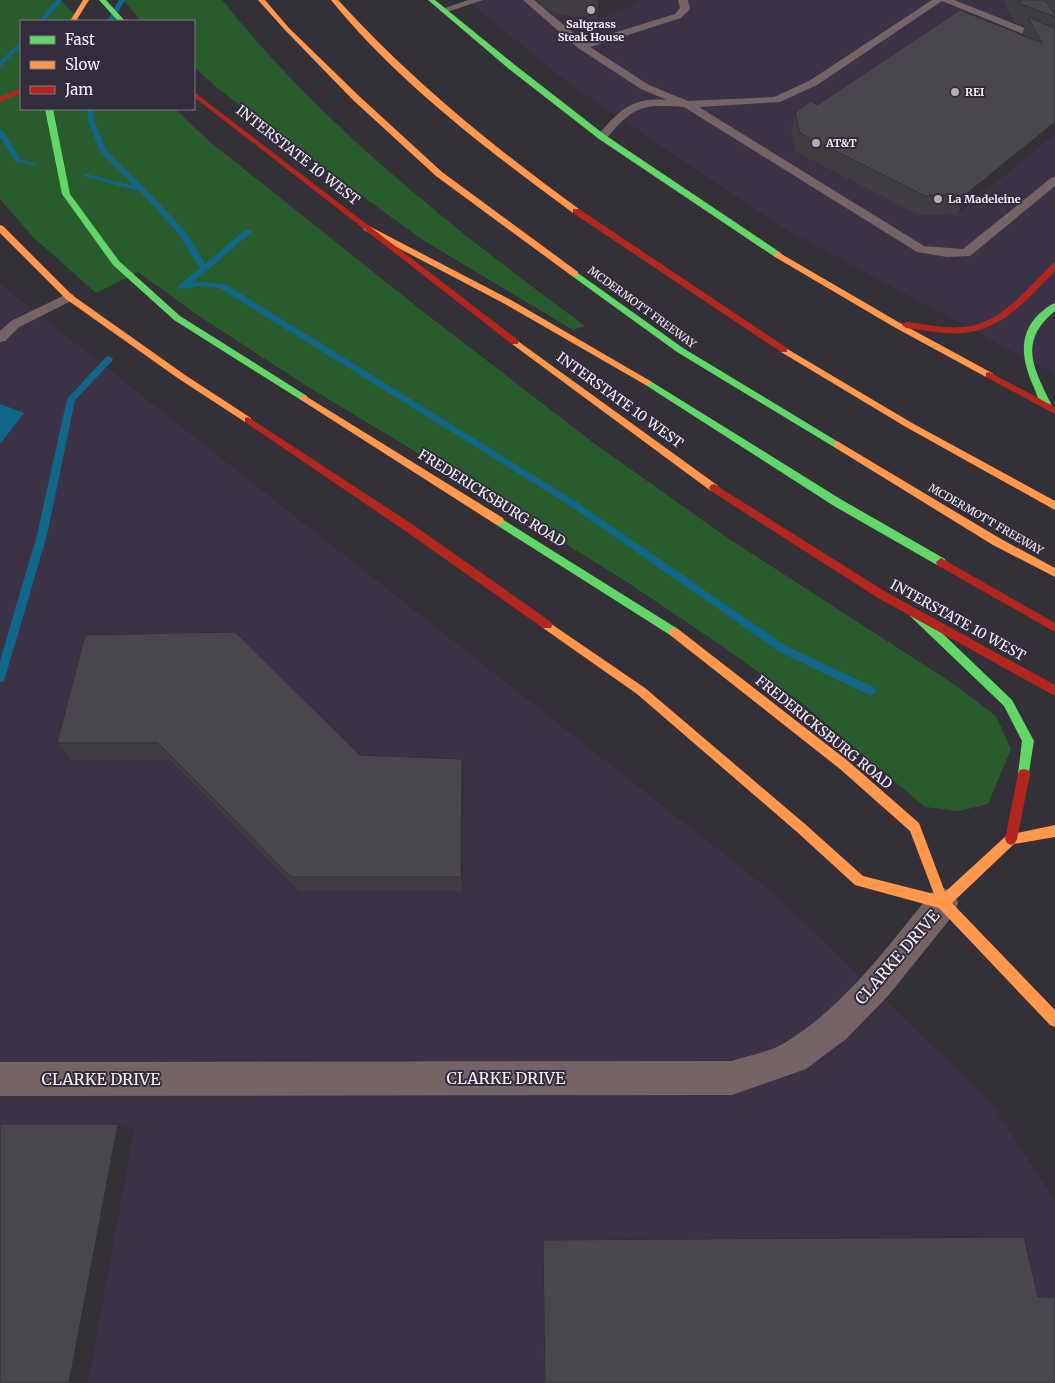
<svg xmlns="http://www.w3.org/2000/svg" width="1055" height="1383" viewBox="0 0 1055 1383" font-family="Merriweather,serif">
<style>
.built{fill:#3b3246}
.green{fill:#295c2d}
.water{fill:#116789}
.lines{fill:none;stroke-linecap:round;stroke-linejoin:round}
.stream{fill:#116789;fill-rule:evenodd}
.lane{fill:#756466;fill-rule:evenodd}
.street{fill:#756466;fill-rule:evenodd}
.fast{fill:#63d668;fill-rule:evenodd}
.slow{fill:#ff974d;fill-rule:evenodd}
.jam{fill:#b3261e;fill-rule:evenodd}
.wall{fill:#3f3c42}
.shaded-wall{fill:#333136}
.building{fill:#49464d;stroke:#333136}
.poi-dot{fill:#b1adb7;stroke:#332c3c;stroke-width:2}
.labels{text-anchor:middle;stroke-width:4;stroke-linejoin:round;paint-order:stroke}
.far-poi-label{font-size:11px;font-weight:bold;fill:#f5f0fb;stroke:#332c3c;text-anchor:start}
.far-street-label{font-size:11px;fill:#f5f0fb;stroke:#332c3c}
.street-label{font-size:14px;fill:#f5f0fb;stroke:#332c3c}
.near-street-label{font-size:16px;fill:#f5f0fb;stroke:#332c3c}
</style>
<rect width="100%" height="100%" fill="#343038"/>
<path class="built" d="M466 0H1055V374L781 227 570 84Z
M0 284 772 892 990 1101 1055 1201V1383H0Z"/>
<path class="green" d="M0 0H61L81 21H21V109H175L210 142 421 310 595 444 729 539 952 683 996 716 1011 749 988 804 959 811 925 807 802 703 722 646 627 582 481 491 305 385 196 314 138 272 96 293 32 236 0 199Z
M123 0H222C323 127 455 230 585 326L573 330 423 240 330 173 216 87 194 67V21H141Z"/>
<path class="water" d="M0 404 24 413 0 444Z"/>
<g class="lines">
<path class="stream" d="M56 0H62L45 21H39Z
M119 0H125L113 21H107Z
M21 41V46L0 67V61Z
M87 109H93L94 120 106 150 146 190 185 231 205 264 245 230H251L252 232 192 283 200 282 225 284 575 501 786 646 875 688 876 691 875 694 871 695 867 694 780 652 569 505 220 288 200 286 179 289V285L200 268 179 234 140 191 83 176 86 174 135 186 100 151 88 120Z
M0 129 3 131 21 160 38 164V166L16 162 0 137Z
M109 356 113 359 112 361 75 400 47 535 5 678 4 681 0 682V661L37 535 67 399 106 357Z"/>
<path class="lane" d="M468 0H483L444 13 439 10Z
M523 0H534L584 42 675 14 680 8 678 0H688L690 9 681 18 590 47 649 85 688 101 774 97 809 81 932 0H954L1055 40V47L942 1 817 85 780 102 699 107 924 246 963 249 1051 178 1055 177V186L970 256 947 257 917 252 684 107C641 104 634 106 606 139H598L597 137 598 135C620 110 632 97 667 100L641 89 578 48Z
M69 293 73 294 75 297 73 300 19 327 5 341 0 342V331L11 321Z"/>
<path class="street" d="M943 888 954 892 958 903 954 914 888 996 846 1039 806 1069 732 1095 0 1096V1062L732 1061C749 1055 771 1052 786 1042 846 1005 888 946 932 892Z"/>
<path class="fast" d="M99 0H106L125 21H118Z
M428 0H435L515 65 605 135 781 253V257H775L599 139 509 69Z
M45 109H53L70 194 119 261 180 316 307 396V400H301L174 320 113 265 62 194Z
M575 271 683 348 840 443V447H834L677 352 572 276V272Z
M1055 303V311C1017 342 1034 369 1052 406L1047 409C1040 407 1038 397 1035 390 1023 364 1016 336 1039 314 1044 310 1049 305 1055 303Z
M647 379 842 500 945 559 946 562 945 565H937L834 506 644 384 642 382Z
M499 517 678 629 679 632 678 635H670L495 524 494 521 495 518Z
M914 609 918 610 1012 700 1034 741 1028 778 1024 779 1020 778 1018 774 1022 741 1004 706 910 616 909 613 910 610Z"/>
<path class="slow" d="M83 0H89L76 21H70Z
M258 0H265L289 28 359 96 442 172 578 272V276H572L436 176 353 100 285 30Z
M331 0H338C410 79 492 146 579 209V213H573C489 151 397 82 331 0Z
M0 225 3 226 72 295 185 375 251 418V422H245L179 379 66 299 0 233Z
M367 225 511 300 652 382 647 385 644 384 505 304 364 230 363 228Z
M778 252 900 323 992 373 994 375 992 377H986L894 327 775 257V253Z
M515 339 717 485 719 488 717 491H711L512 344V340Z
M784 347 912 423 1055 501V510L906 427 781 352V348Z
M304 395 503 518 504 521 503 524H495L301 400 299 398Z
M837 441 1001 539 1055 568V577L993 545 834 447V443Z
M547 621 645 688 805 824 863 876 934 894 910 831 840 769 670 635 669 632 670 629H678L848 761 919 823 945 892 1007 835 1055 825V837L1014 844 952 903 1055 1010V1027L1050 1025 939 908 855 885 797 832 637 694 543 628 542 625 543 622Z"/>
<path class="jam" d="M21 88V93L0 102V97Z
M194 92 518 340V344H512L194 97Z
M573 209H579L787 348V352H781L573 213Z
M1055 263V271C1029 297 1004 329 964 333 945 335 925 330 906 328L902 325 906 322C925 324 944 329 963 327 1001 324 1027 289 1052 264Z
M989 372 1055 407V414L986 377V373Z
M248 417 412 524 551 622 552 625 551 628H543L404 530 245 422V418Z
M714 484 886 592 1055 685V696L878 598 711 491 709 488 711 485Z
M941 558 1055 623V632L937 565 936 562Z
M1024 769 1028 770 1030 774 1017 839 1015 843 1011 845 1007 843 1005 839 1018 774 1020 770Z"/>
</g>
<path class="wall" d="M538 0H637L636 5 597 19 553 13 538 1Z
M1003 0H1055V26L1054 27 1055 28V134L958 214 919 215 796 152 791 131 795 113 1022 35 1025 26 1014 22Z
M85 635 360 755 462 759 464 776 463 891H299L170 760H72L57 743Z
M543 1240 1038 1297H1055V1383H544Z"/>
<path class="shaded-wall" d="M598 0H637L636 5 597 19Z
M1055 122V134L958 214 965 195Z
M462 759 464 776 463 891 461 877Z
M118 1124 134 1130 88 1383H69Z"/>
<path class="building" d="M1019 0H1045L1055 14V17L1021 4Z
M960 10 1042 43 1028 17 1055 28V122L965 195 925 196 800 133 795 113 811 101 817 105Z
M235 632 360 755 462 759 461 877H291L158 743H57L85 635Z
M0 1124H118L69 1383H0Z
M1024 1237 1038 1297H1055V1383H545L543 1240Z"/>
<g class="poi-dot">
<circle cx="591" cy="10" r="5"/>
<circle cx="955" cy="92" r="5"/>
<circle cx="816" cy="143" r="5"/>
<circle cx="938" cy="199" r="5"/>
</g>
<g class="labels">
<g class="far-poi-label">
<text x="591" y="28" text-anchor="middle">Saltgrass<tspan x="591" dy="13">Steak House</tspan></text>
<text x="965" y="96">REI</text>
<text x="826" y="147">AT&amp;T</text>
<text x="948" y="203">La Madeleine</text>
</g>
<g class="far-street-label">
<text transform="translate(642 307) rotate(36)" y="4">MCDERMOTT FREEWAY</text>
<text transform="translate(986 519) rotate(30)" y="4">MCDERMOTT FREEWAY</text>
</g>
<g class="street-label">
<text transform="translate(298 155) rotate(38)" y="5">INTERSTATE 10 WEST</text>
<text transform="translate(620 400) rotate(36)" y="5">INTERSTATE 10 WEST</text>
<text transform="translate(492 498) rotate(32)" y="5">FREDERICKSBURG ROAD</text>
<text transform="translate(958 620) rotate(29)" y="5">INTERSTATE 10 WEST</text>
<text transform="translate(824 732) rotate(39)" y="5">FREDERICKSBURG ROAD</text>
</g>
<g class="near-street-label">
<text transform="translate(897 957) rotate(-49)" y="6">CLARKE DRIVE</text>
<text x="506" y="1084">CLARKE DRIVE</text>
<text x="101" y="1085">CLARKE DRIVE</text>
</g>
</g>
<rect x="20" y="20" width="175" height="90" fill="#332c3c" stroke="#817a88"/>
<rect x="30" y="36" width="25" height="8" fill="#63d668" stroke="#817a88"/>
<text x="65" y="45" font-size="15" fill="#f5f0fb">Fast</text>
<rect x="30" y="61" width="25" height="8" fill="#ff974d" stroke="#817a88"/>
<text x="65" y="70" font-size="15" fill="#f5f0fb">Slow</text>
<rect x="30" y="86" width="25" height="8" fill="#b3261e" stroke="#817a88"/>
<text x="65" y="95" font-size="15" fill="#f5f0fb">Jam</text>
</svg>
